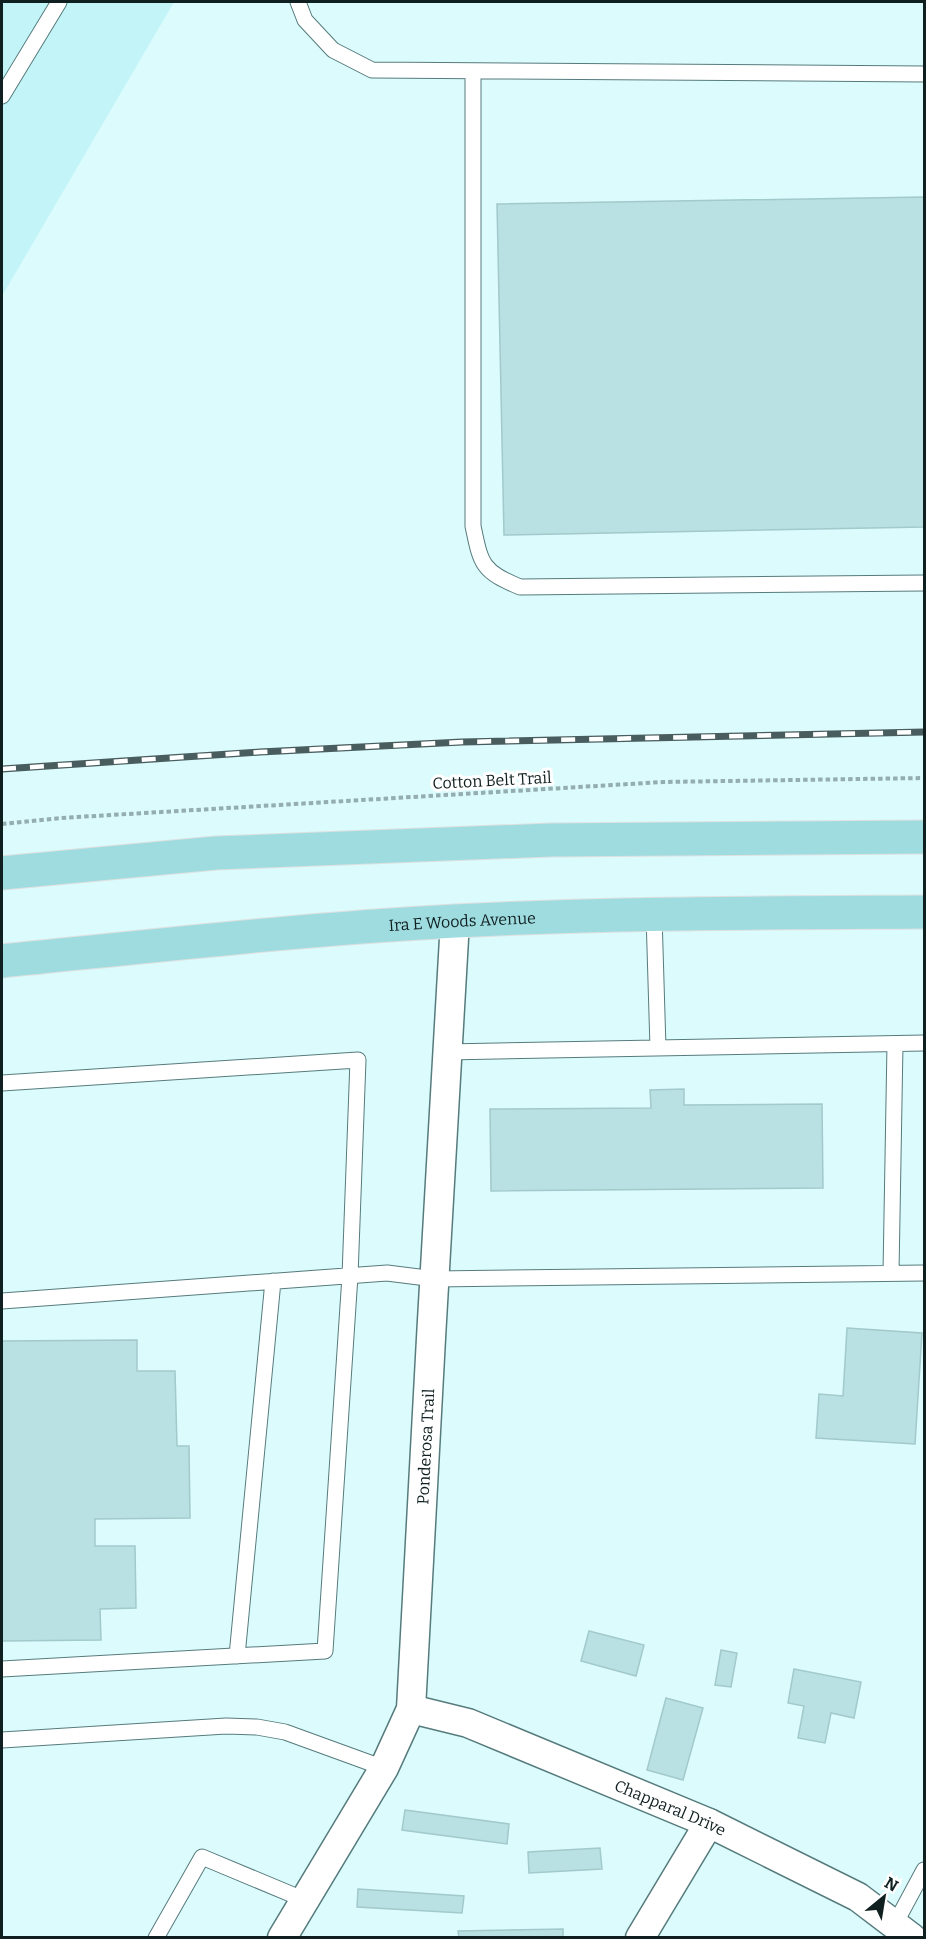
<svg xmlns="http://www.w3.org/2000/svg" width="926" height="1939" viewBox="0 0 926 1939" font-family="Bitter,serif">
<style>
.built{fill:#c3f5f8}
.building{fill:#b9e0e3;stroke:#a2c9cb;stroke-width:1.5}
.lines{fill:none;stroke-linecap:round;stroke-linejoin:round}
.service-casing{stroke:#567b7d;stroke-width:17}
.minor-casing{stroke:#567b7d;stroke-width:31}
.primary-casing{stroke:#dee0e0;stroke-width:35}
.path{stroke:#94adaf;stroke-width:4;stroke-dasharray:4.5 3;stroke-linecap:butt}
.service{stroke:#fff;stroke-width:15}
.minor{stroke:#fff;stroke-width:28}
.primary{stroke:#9fdce0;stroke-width:33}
.rail-casing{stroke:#495c5e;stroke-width:7}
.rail{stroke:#fff;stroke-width:4.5;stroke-dasharray:14;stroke-linecap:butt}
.labels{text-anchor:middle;stroke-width:6;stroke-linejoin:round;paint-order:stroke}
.street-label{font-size:16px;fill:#101f20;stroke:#fff}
</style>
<rect width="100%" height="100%" fill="#dcfbfd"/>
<path class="built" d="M2 2H174L2 296Z"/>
<path class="building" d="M924 197V527L504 535 497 204Z
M684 1089V1105L822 1104 823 1188 491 1191 490 1109 651 1108 650 1090Z
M847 1328 922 1333 915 1444 816 1438 819 1394 843 1396Z
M137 1340V1371H175L177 1446H189L190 1518 95 1519V1546H135L136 1608 100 1609 101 1640 2 1641V1341Z
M589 1631 644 1645 636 1676 581 1661Z
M721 1650 737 1653 731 1687 715 1685Z
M794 1669 861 1682 854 1718 831 1713 825 1743 798 1738 804 1706 788 1703Z
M666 1698 703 1708 683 1780 647 1770Z
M405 1810 509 1824 507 1844 402 1830Z
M600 1848 602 1869 529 1873 528 1852Z
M358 1889 464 1896 462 1913 357 1907Z
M563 1929V1938H459L458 1931Z"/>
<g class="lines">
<g class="service-casing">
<path id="service" d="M298 2 305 20 333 50 372 70 924 74
M473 71V526C481 565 482 571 520 587L924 583
M2 96 59 2
M654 915 658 1048
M447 1052 924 1043
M2 1083 358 1060 350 1276 325 1651 2 1669
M891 1273 895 1044
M2 1301 387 1273 435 1279 924 1273
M237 1656 273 1281
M2 1740 226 1726 257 1727 285 1732 384 1768
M895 1924 924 1870
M156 1938 202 1857 305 1900"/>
</g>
<g class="minor-casing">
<g id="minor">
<path id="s1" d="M411 1709 468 1723 709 1823 858 1897 912 1938"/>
<path id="s2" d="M282 1938 384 1768 411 1709C426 1446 438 1184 455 921"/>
<path d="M640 1938 709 1823"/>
</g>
</g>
<g class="primary-casing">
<g id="primary">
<path d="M2 873 216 853 551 840 924 837"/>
<path id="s3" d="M2 961C153 946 304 929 455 921 611 913 768 913 924 912"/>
</g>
</g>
<path class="path" d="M2 824 61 818 663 782 924 778"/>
<use href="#service" class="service"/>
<use href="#minor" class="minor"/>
<use href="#primary" class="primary"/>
<g class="rail-casing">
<path id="rail" d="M2 769 260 752 462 742 924 732"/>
</g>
<use href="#rail" class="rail"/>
</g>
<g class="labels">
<g class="street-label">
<text transform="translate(492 780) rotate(-3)" y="6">Cotton Belt Trail</text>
<text dy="6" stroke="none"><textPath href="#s3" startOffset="462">Ira E Woods Avenue</textPath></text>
<text dy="6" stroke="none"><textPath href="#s2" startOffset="526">Ponderosa Trail</textPath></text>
<text dy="6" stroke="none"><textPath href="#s1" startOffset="278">Chapparal Drive</textPath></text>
</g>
</g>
<rect width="926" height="1939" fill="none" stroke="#101f20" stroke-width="6"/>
<g transform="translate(884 1897) rotate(30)" stroke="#ffffff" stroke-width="4.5" paint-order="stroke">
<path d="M0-4.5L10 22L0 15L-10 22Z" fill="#101f20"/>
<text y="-9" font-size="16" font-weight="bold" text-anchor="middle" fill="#101f20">N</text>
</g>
</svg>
